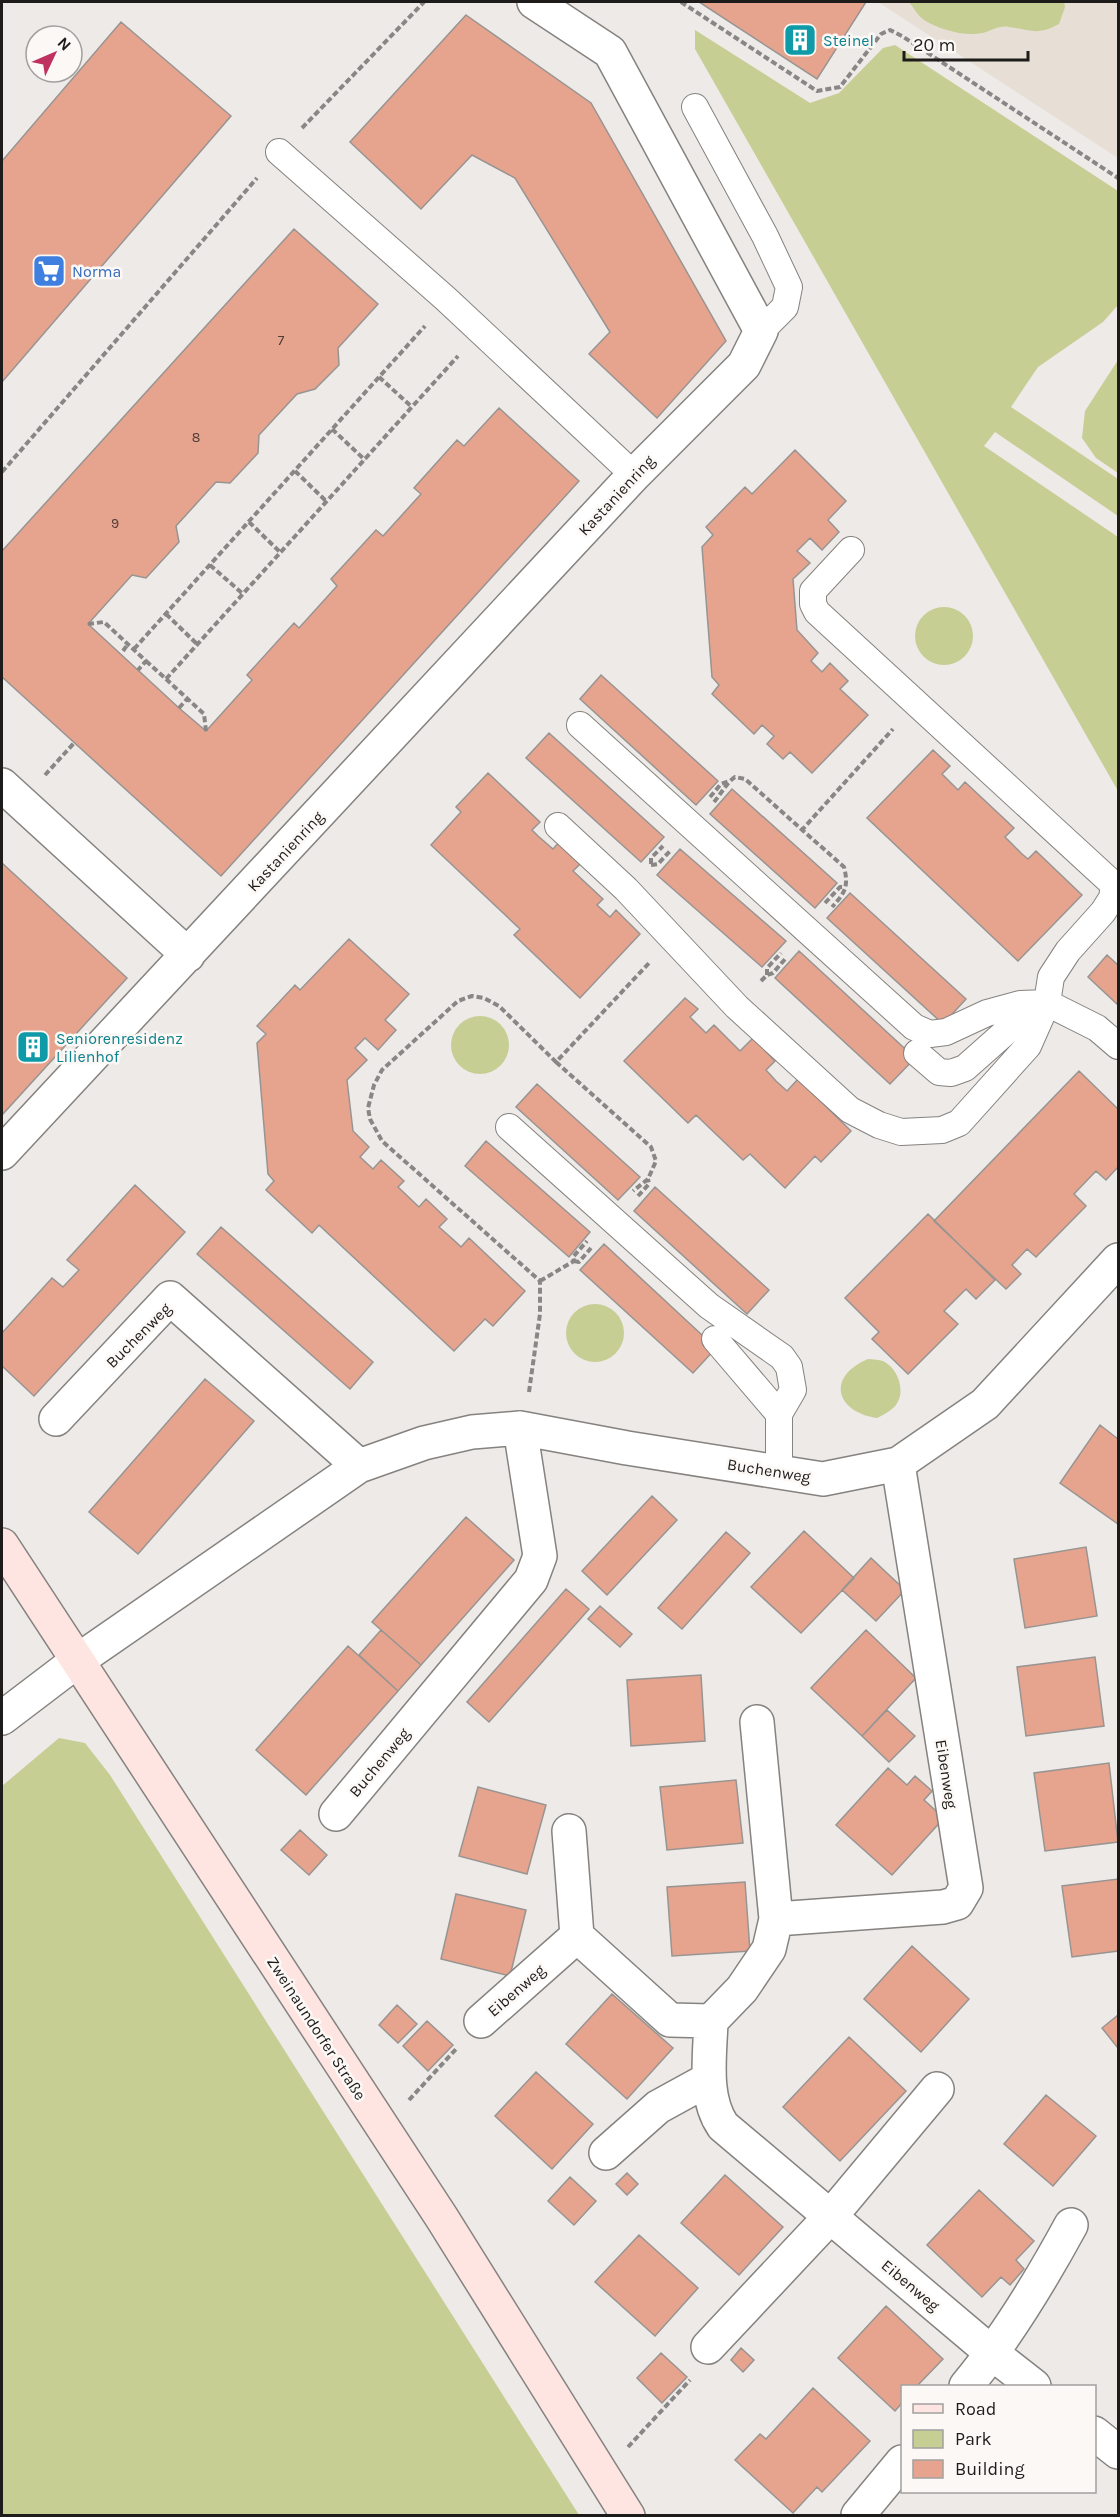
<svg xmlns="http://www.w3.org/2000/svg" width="1120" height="2517" viewBox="0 0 1120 2517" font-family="Karla,sans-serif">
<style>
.built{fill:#e7ded5}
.green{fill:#c6ce94}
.building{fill:#e6a48e;stroke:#989492;stroke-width:1.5}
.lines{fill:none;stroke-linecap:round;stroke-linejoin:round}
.lane-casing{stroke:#85827f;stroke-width:28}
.street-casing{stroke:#85827f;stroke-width:36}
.secondary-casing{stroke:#85827f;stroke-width:36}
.path{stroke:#898785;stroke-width:4;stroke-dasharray:6 3;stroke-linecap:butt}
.lane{stroke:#fff;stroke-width:26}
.street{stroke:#fff;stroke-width:33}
.secondary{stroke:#fee5e1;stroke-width:33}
.labels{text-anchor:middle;stroke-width:5;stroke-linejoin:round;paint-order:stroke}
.number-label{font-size:14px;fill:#4f3e38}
.culture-label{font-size:16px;fill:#0d838f;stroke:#fbf8f5;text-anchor:start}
.shop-label{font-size:16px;fill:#366cbe;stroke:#fbf8f5;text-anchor:start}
.street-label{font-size:16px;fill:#1d1c1b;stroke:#fbf8f5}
</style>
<rect width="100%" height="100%" fill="#edeae8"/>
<path class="built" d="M878 2H1118V158Z"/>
<path class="green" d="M909 2H1064L1065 7 1059 24C1036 36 1032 30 1009 27 999 25 992 31 982 33 965 37 938 29 924 20 918 16 913 7 909 2Z
M695 30 810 103 839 93 883 48 895 45 1118 191V305L1103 322 1038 367 1011 407 1118 479V516L995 432 984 446 1118 537V791L695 49Z
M1118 360V473L1096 458 1082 438 1085 411Z
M915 636a29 29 0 1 1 58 0a29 29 0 1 1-58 0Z
M451 1045a29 29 0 1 1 58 0a29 29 0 1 1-58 0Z
M566 1333a29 29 0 1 1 58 0a29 29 0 1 1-58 0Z
M868 1359C873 1359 879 1360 883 1361 896 1367 904 1386 899 1399 896 1409 885 1414 877 1418 834 1411 827 1376 868 1359Z
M59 1738 85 1743 110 1775 579 2515H2V1786Z"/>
<path class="building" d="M699 2H866L817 79Z
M466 15 591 103 726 341 657 418 589 354 610 332 515 178 472 155 421 209 350 142Z
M121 22 231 116 2 382V161Z
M294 229 378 304 338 348 339 365 315 389 297 394 259 435 258 453 230 483 216 482 176 526 179 542 146 578 132 575 88 624 179 708 206 731 252 680 247 675 294 623 299 628 337 586 331 579 376 530 383 536 421 494 414 488 457 440 464 446 499 408 579 481 221 876 2 677V551Z
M795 450 846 501 828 520 839 532 822 550 810 538 797 551 810 563 793 579 797 630 818 653 811 661 822 672 830 663 848 681 840 689 868 715 812 773 790 752 783 759 767 744 774 736 762 725 754 734 712 694 719 685 712 677 702 547 713 535 706 527 745 487 752 494Z
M601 675 718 781 696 805 580 699Z
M549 733 664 837 641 862 526 758Z
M933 750 950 766 942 774 958 790 965 782 1014 828 1005 837 1022 854 1028 859 1036 851 1082 895 1018 961 867 818Z
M488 773 540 822 532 830 538 836 553 849 561 840 583 861 573 871 603 899 597 905 610 917 616 910 640 934 580 998 514 935 520 929 431 845 461 812 456 807Z
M732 789 837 883 815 908 710 814Z
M680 849 786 941 762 967 657 875Z
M2 863 127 978 2 1115Z
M850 893 966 999 943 1024 827 918Z
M349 939 409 994 385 1020 396 1030 378 1050 365 1038 355 1048 367 1060 347 1080 353 1131 369 1147 360 1157 373 1169 381 1160 404 1181 398 1187 419 1207 426 1199 447 1219 439 1227 457 1243 461 1247 469 1238 525 1291 493 1326 485 1319 454 1351 319 1225 312 1233 266 1190 274 1181 268 1174 257 1043 266 1034 257 1026 295 985 300 990Z
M799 951 915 1058 890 1084 775 978Z
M1107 955 1118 965V1005L1088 977Z
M685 998 698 1009 690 1017 706 1033 714 1025 740 1051 753 1038 775 1061 766 1070 776 1081 787 1091 798 1079 851 1131 821 1162 815 1156 785 1188 750 1154 743 1160 696 1115 688 1123 624 1061Z
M1079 1071 1118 1109V1167L1106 1180 1096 1171 1074 1194 1086 1206 1036 1257 1027 1249 1012 1265 1021 1274 1006 1289 934 1221Z
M537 1084 640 1177 618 1200 516 1107Z
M486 1141 590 1232 569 1257 465 1166Z
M135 1185 185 1232 34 1396 2 1366V1333L52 1278 63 1287 79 1270 67 1260Z
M655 1187 769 1290 747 1314 634 1211Z
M928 1214 995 1280 976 1299 966 1289 944 1311 958 1324 908 1374 872 1339 879 1332 845 1298Z
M221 1227 373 1362 350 1389 197 1254Z
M604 1244 716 1348 693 1373 580 1270Z
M205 1379 254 1421 138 1554 89 1512Z
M1100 1425 1118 1439V1524L1060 1483Z
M652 1496 677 1520 607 1595 582 1571Z
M466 1517 514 1560 421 1665 372 1622Z
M804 1531 854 1578 801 1633 751 1587Z
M726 1532 750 1553 682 1629 658 1608Z
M1086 1547 1097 1616 1025 1628 1014 1559Z
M871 1558 905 1590 876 1621 842 1590Z
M566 1589 589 1609 489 1722 467 1702Z
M600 1606 632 1634 620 1647 588 1619Z
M381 1630 421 1665 398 1691 359 1655Z
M866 1630 916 1678 862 1736 811 1688Z
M348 1646 398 1691 306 1795 256 1750Z
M1095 1657 1104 1726 1026 1736 1017 1667Z
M701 1675 705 1741 631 1746 627 1680Z
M887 1710 915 1736 889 1762 862 1736Z
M1109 1763 1118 1842 1045 1851 1034 1773Z
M888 1768 907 1785 915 1776 932 1791 924 1800 944 1818 892 1875 836 1825Z
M736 1780 743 1843 667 1850 660 1787Z
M478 1787 546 1805 527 1874 459 1856Z
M300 1830 327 1855 309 1875 281 1850Z
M1118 1879V1951L1072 1957 1062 1886Z
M745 1882 750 1951 672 1956 667 1887Z
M456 1894 526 1910 510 1976 441 1959Z
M912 1946 969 1999 921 2052 864 1999Z
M612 1994 673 2048 627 2099 566 2044Z
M397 2005 417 2024 398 2043 379 2025Z
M1118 2015V2048L1102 2028Z
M427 2021 453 2045 428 2071 403 2046Z
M849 2037 906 2091 840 2161 783 2107Z
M536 2072 593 2124 552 2169 495 2116Z
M1046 2095 1096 2136 1053 2186 1004 2144Z
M627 2173 638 2184 627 2195 616 2184Z
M725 2175 783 2227 739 2275 681 2223Z
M570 2177 596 2201 574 2225 548 2201Z
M979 2190 1034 2241 1016 2260 1024 2269 1010 2285 1001 2277 982 2297 927 2245Z
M639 2235 698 2288 655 2336 595 2282Z
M886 2306 943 2359 917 2386H902V2403L895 2411 838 2358Z
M741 2348 754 2360 743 2372 731 2360Z
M661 2353 687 2377 662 2403 637 2378Z
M813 2388 870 2441 822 2492 817 2487 793 2513 735 2460 760 2434 766 2439Z"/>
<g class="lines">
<g class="lane-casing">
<path id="lane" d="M695 107 765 236 789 287 785 307 761 331
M279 152 446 299 634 475
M580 725 914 1027 930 1034 946 1032 987 1013 1020 1004 1047 1003 1097 1028 1118 1046
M558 826 626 889 737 1007 850 1110 879 1125 901 1132 942 1130 959 1123 1028 1046 1047 1003 1051 977 1068 951 1103 912 1112 898 1114 885 817 612 813 604V591L851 550
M917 1053 939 1072 951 1073 965 1068 1009 1029 1047 1003
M509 1127 709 1306 782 1357 789 1367 793 1390 779 1414V1472
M715 1339 779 1414"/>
</g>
<g class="street-casing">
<path id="street" d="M2 785 188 955
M2 1153 634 475 744 365 761 331 610 52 534 2
M56 1419 170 1298 359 1466
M898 1464 966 1888 957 1903 943 1907 776 1919 769 1949 742 1989 711 2021C710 2055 703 2097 723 2126L993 2354 1034 2386
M2 1718 77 1661 359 1466 424 1443 472 1432 520 1428 627 1448 823 1479 898 1464 985 1404 1118 1260
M757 1722 776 1919
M336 1814 531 1580 540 1556 520 1428
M569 1831 577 1936 670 2020 711 2021
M481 2021 577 1936
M606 2153 658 2107 709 2079
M708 2347 830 2217 937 2089
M966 2386C1007 2337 1040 2282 1071 2225
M1094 2433 1118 2452
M858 2515 902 2462"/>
</g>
<g class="secondary-casing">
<path id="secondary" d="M2 1545 442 2218 628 2516"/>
</g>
<path class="path" d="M681 2 817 91 840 87 881 34 890 30 902 36 1118 178
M302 128 424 2
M379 377 412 407
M332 429 365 460
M295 471 327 502
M2 472 257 178
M249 522 281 553
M210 565 243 594
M166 614 198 645
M88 624 104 622 146 661 138 670
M134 649 425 326
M123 651 128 644
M146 661 166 679 458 356
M166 679 204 714 206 731
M179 708 187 699
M45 775 74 743
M710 797 721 784 729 781
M714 802C721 794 727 782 735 777L745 779 844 867C849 886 845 893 832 907
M801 831 893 729
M651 864V858L663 846
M651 865 658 864 670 851
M825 903 840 887H845
M767 975V968L781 953
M761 981 767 975 773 973 786 958
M556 1062 651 1147 656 1161 648 1179 633 1191
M638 1196 649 1184 648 1179
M574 1261 579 1262 591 1248
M540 1281 574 1261 573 1257 587 1241
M529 1392 540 1314V1281L382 1141 370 1119 368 1108 374 1085 382 1070 458 1001 472 996 484 998 499 1006 556 1062 650 962
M409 2100 457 2048
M628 2447 690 2380"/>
<use href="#lane" class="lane"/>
<use href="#street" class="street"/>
<use href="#secondary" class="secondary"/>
</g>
<defs>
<g id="building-square" transform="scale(1.725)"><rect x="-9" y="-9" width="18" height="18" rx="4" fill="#0f9aa8" stroke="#fbf8f5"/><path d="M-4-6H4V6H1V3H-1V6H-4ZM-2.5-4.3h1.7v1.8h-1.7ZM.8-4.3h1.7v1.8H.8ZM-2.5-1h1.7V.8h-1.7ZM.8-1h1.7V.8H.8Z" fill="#fff"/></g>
<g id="supermarket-square" transform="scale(1.725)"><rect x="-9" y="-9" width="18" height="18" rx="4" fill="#3f7fe0" stroke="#fbf8f5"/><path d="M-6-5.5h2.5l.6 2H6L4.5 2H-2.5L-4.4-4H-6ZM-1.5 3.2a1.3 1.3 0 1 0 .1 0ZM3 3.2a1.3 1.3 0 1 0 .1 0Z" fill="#fff"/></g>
</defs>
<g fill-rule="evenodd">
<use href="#building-square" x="800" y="40"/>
<use href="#supermarket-square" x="49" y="271"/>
<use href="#building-square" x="33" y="1047"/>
</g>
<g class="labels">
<g class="number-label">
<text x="281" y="345">7</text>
<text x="196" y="442">8</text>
<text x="115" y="528">9</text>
</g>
<g class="culture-label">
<text x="823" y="46">Steinel</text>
<text x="56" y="1044">Seniorenresidenz<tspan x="56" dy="18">Lilienhof</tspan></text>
</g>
<g class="shop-label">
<text x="72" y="277">Norma</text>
</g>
<g class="street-label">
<text transform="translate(616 495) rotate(-47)" y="6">Kastanienring</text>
<text transform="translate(285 851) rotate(-47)" y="6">Kastanienring</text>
<text transform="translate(138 1335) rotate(-45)" y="6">Buchenweg</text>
<text transform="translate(769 1470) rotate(9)" y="6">Buchenweg</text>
<text transform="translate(379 1762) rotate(-50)" y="6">Buchenweg</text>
<text transform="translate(947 1774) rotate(81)" y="6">Eibenweg</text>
<text transform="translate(516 1990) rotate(-41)" y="6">Eibenweg</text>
<text transform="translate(317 2028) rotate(57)" y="6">Zweinaundorfer Straße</text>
<text transform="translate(911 2285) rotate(40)" y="6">Eibenweg</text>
</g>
</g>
<rect width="1120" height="2517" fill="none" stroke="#1d1c1b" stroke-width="6"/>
<rect x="901" y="2385" width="195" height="108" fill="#fbf8f5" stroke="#a2a09e" stroke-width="1.5"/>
<rect x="913" y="2404" width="30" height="9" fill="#fee5e1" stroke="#a2a09e" stroke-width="1.5"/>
<text x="955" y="2415" font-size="18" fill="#1d1c1b">Road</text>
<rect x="913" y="2430" width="30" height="18" fill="#c6ce94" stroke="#a2a09e" stroke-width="1.5"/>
<text x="955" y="2445" font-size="18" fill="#1d1c1b">Park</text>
<rect x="913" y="2460" width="30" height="18" fill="#e6a48e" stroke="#a2a09e" stroke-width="1.5"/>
<text x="955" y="2475" font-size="18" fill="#1d1c1b">Building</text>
<g transform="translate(54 54) rotate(46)"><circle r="28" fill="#fbf8f5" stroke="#a2a09e" stroke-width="1.5"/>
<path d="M0-4.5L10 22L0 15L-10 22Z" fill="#bf315f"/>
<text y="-9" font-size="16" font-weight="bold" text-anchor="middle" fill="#1d1c1b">N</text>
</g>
<path d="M904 51v9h124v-9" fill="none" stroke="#1d1c1b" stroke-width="3"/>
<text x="913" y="51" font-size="18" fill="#1d1c1b" stroke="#fbf8f5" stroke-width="4.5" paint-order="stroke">20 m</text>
</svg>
